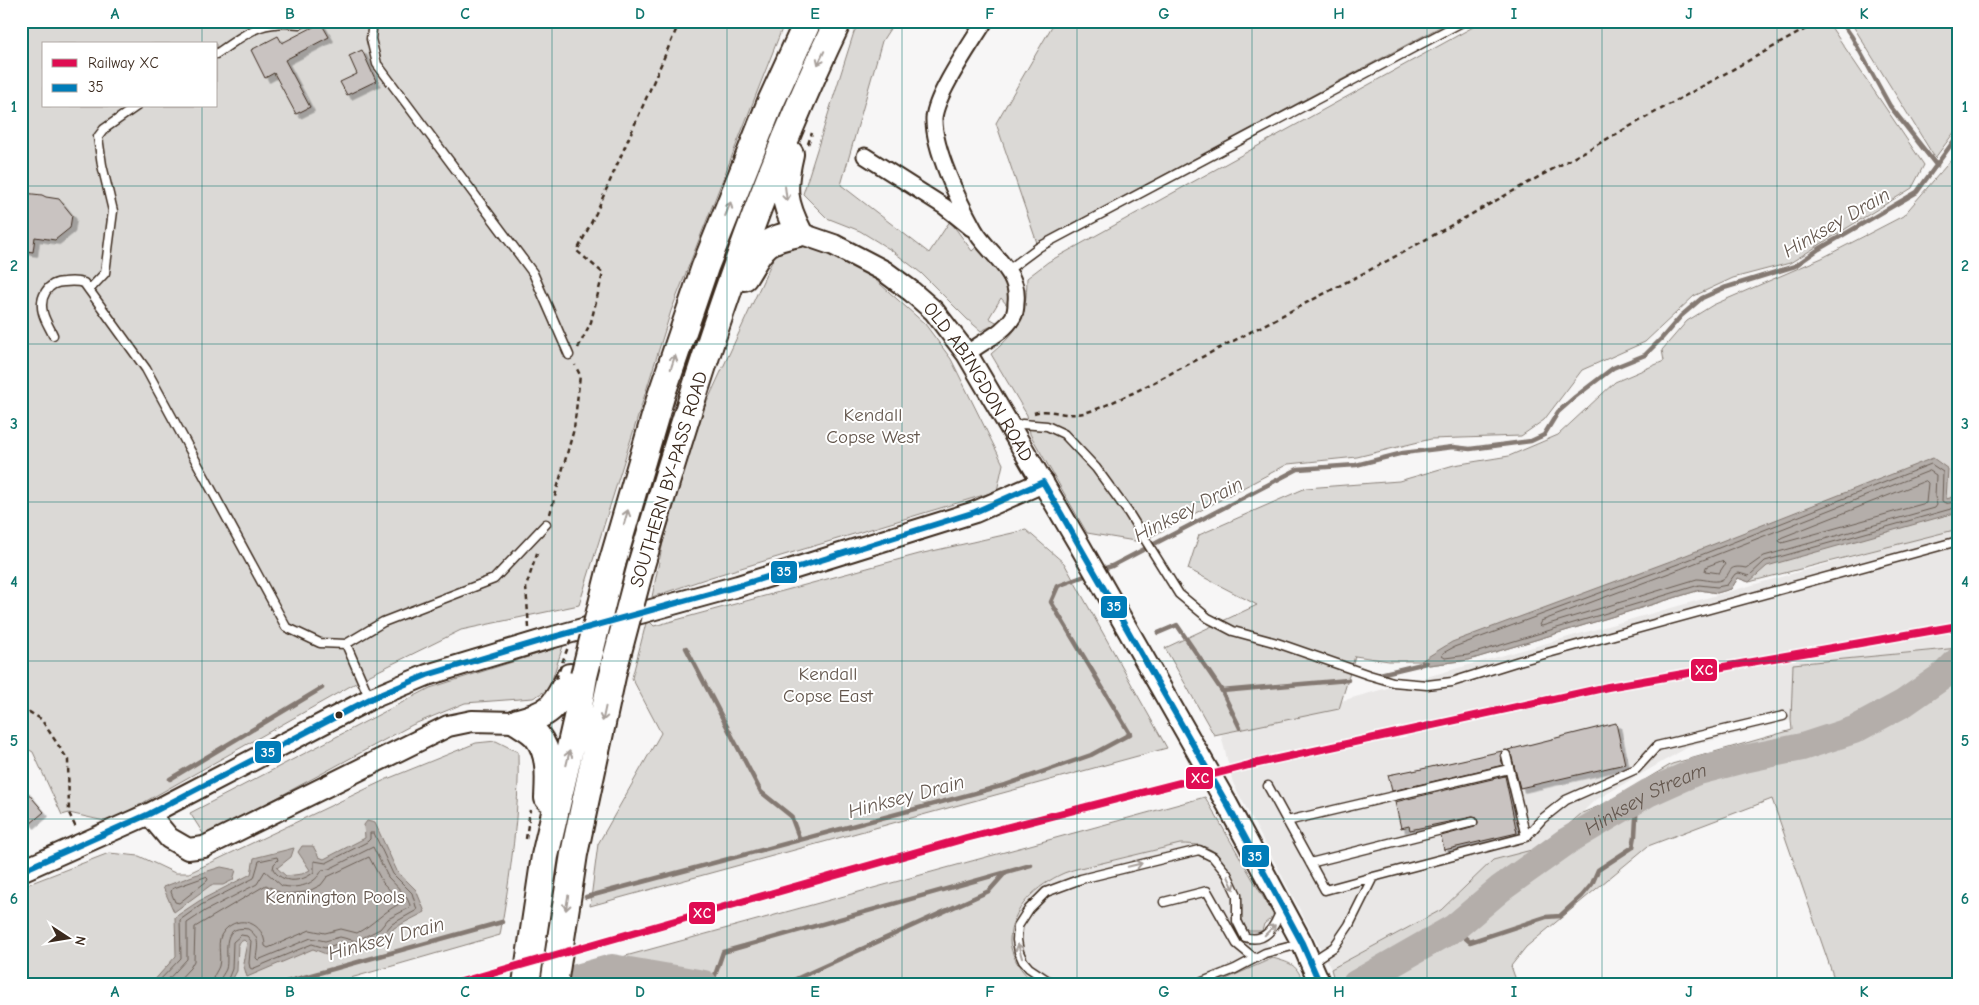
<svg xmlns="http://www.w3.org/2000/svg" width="1979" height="1005" viewBox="0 0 1979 1005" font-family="'Comic Neue',sans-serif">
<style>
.built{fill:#e9e7e6}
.green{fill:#dbd9d6;stroke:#8b827a;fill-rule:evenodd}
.water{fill:#b4aeaa;stroke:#847972}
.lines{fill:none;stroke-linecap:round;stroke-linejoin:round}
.shore{stroke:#6b5f56;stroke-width:1}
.stream{stroke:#847972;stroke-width:4.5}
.river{stroke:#b4aeaa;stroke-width:28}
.building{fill:#c9c3c1;stroke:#3b2a1e;filter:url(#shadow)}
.lane-casing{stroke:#3b2a1e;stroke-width:11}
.street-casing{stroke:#3b2a1e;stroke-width:19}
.secondary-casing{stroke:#3b2a1e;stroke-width:24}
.highway-casing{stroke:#3b2a1e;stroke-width:30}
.path{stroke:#3b2a1e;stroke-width:2.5;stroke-dasharray:5 4;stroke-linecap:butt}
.lane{stroke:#fff;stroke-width:8}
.street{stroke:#fff;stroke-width:15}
.secondary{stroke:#fff;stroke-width:20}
.highway{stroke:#fff;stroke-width:26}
.highway-bridge-casing{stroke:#3b2a1e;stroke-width:30;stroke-linecap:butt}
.path-bridge{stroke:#3b2a1e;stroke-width:2.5;stroke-dasharray:5 4;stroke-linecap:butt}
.highway-bridge{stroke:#fff;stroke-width:26}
.bus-1-casing{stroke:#fff;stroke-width:10}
.bus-1{stroke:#007cb8;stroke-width:6}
.rail-1-casing{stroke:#fff;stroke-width:11}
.rail-1{stroke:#df0d52;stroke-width:8}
.oneway{stroke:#a79f9a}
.grid{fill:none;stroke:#0f766e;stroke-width:1;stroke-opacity:0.55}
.bus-dot{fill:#3b2a1e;stroke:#fff;stroke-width:2}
.labels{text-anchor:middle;stroke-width:4;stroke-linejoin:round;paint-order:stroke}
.street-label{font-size:19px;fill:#3b2a1e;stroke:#fff}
.park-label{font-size:19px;fill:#63564c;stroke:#fff}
.water-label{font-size:20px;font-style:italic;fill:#65584f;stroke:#fff}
.line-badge{stroke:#fff;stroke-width:2}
.badge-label{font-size:14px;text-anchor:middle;font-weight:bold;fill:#fff}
.neatline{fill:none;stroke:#0f766e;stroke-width:2}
.grid-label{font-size:16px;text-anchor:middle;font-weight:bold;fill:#0f766e}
</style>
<defs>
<filter id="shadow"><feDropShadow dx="4.5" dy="4.5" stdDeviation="0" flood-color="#0004"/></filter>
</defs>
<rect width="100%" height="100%" fill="#f7f6f6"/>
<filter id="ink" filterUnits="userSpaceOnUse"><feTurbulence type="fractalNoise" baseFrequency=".02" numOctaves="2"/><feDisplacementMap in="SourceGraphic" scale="10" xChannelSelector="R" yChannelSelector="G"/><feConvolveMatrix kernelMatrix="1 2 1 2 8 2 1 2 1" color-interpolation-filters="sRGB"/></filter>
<g filter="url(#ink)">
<path class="built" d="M1958 529V648L1793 664 1791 720 1690 746 1594 801 1548 846 1493 860 1441 910 1331 969 1233 783 1221 735 1937 533Z
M1180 844H1198L1216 852 1241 892V921L1244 927 1249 931H1262L1273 958 1215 984H1038L1020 968 1010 946V930L1015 916 1033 893 1044 884 1065 872Z"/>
<path class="green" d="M21 21H785L671 311 579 605 461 630 370 675 109 822 69 813 62 815 33 752 21 745ZM44 44H216V106H44Z
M861 21H895L882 41 841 185 929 253 950 221 972 251 981 243C994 263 1012 280 1007 305L1001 298 989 318 998 323 981 331 967 319 921 273 891 250 860 231 827 218 803 194 854 32Z
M1055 21H1451L1037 243 996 123Z
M1469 21H1827L1924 165 1912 188 1790 263 1733 278 1694 296 1645 342 1582 370 1544 420 1521 436 1431 439 1357 457 1288 464 1141 542 1087 533 1030 434 1027 415 991 354C1021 328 1026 318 1027 278L1048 262 1473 27Z
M1850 21H1958V127L1935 158Z
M1958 152V529L1749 582 1738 578 1731 589 1717 593 1700 590 1469 660 1429 665 1421 661H1389L1355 656 1339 709 1214 735 1165 648 1257 605 1188 569 1199 535 1306 488 1399 481 1454 465 1509 456 1558 435 1615 382 1664 361 1662 350 1687 321 1713 305 1822 258 1903 216Z
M801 243 815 246 861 267 925 324 951 359 1003 464 997 491 711 577 652 597 663 542 700 417 775 255 785 246Z
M1026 530 1064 563 1167 748 590 906 598 844 661 733 632 678 647 619 654 626 919 554Z
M563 646 549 689 533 698 465 703 412 725 232 822 204 835 190 813 430 688Z
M1958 648V984H1836L1772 799 1648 846 1526 947 1511 966 1517 983 1335 984 1331 969 1441 910 1493 860 1543 847 1582 813 1602 805 1672 764 1792 730 1791 720 1793 664Z
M496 741 518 752C520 811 510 877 500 935L330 984H21V887L109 853 139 856 175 873H189L387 779 476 743Z
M1205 797 1274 916 1264 924 1262 931H1249C1237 921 1244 909 1241 896 1240 889 1236 884 1233 878 1219 851 1211 844 1180 844 1154 850 1128 857 1102 863 1090 866 1076 868 1064 873 1037 885 1010 909 1010 941 1011 957 1023 976 1038 984H579L582 968Z
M1273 958C1293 964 1296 964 1304 984H1215Z"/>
<path class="water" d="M1933 458 1948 469 1946 499 1950 498 1958 491V512L1767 566 1749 582 1738 578 1731 589 1717 593 1700 590 1469 660 1429 665 1421 661 1452 642 1676 559Z
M367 821 375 823 397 871 416 890 425 912 394 928 388 937 355 953 339 948 326 954 313 949 247 977 243 963 247 943 244 940 238 943 237 971 230 984H151L176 956 175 917 199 901 251 874 254 858 294 848 291 857 277 868 286 876 302 874 310 870 298 852 302 846H313L319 857 324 859 365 838 364 825Z
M221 867 236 870 233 880 223 885H211L174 912 163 887 195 875Z"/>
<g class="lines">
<path class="shore" d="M1930 471 1936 475 1935 497 1937 505 1935 508 1764 556 1747 568C1724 564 1734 574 1721 580 1714 583 1705 579 1697 579L1542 626 1539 625 1541 621 1680 569Z
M1926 481 1928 483 1926 503 1782 543 1779 541 1781 538Z
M1958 498C1953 502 1948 506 1942 501L1943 472 1931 464 1678 564 1454 647 1443 653 1442 656 1445 658 1468 655 1699 585 1717 587 1727 585 1735 574 1739 573 1749 576 1765 561 1958 507
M1722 561 1725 564 1719 573 1705 571 1706 567Z
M206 877 208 879 207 881 179 903 175 902 171 892 172 889Z
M156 984 181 958 180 920 201 905 254 878 259 861 277 857 278 860 274 864 273 869C282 884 301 883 314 872V861L326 863 367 842 370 839V833H374L393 874 412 893 417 910 392 924 384 933 356 948 340 943 325 948 312 944 252 969 250 968 249 963 251 941 247 936 241 935 233 942 232 969 226 984
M164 984 187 959V923L205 911 257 884 265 871 282 886C298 889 315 885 322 870L329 869 373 847 388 877 406 896 410 905 409 908 388 919 380 929 356 941 340 937 325 941 311 938 258 960 256 958C258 945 260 937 248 929 218 924 230 956 226 969 224 974 220 977 219 984
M175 984 190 968 194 961 195 927 266 885 283 894 307 892 321 885 327 877 369 857 383 883 400 901 399 904C382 913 374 924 357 933L341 929 325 933 310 930 268 948 265 946C265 923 239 913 224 931 215 941 222 954 219 966 217 972 212 976 212 984"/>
<path class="stream" d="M1841 21 1852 37 1890 106 1937 166
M1099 570 1112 566 1298 469 1356 465 1403 453 1453 447 1470 449 1531 441 1544 435 1558 412 1575 397 1613 368 1645 355 1662 338 1681 316 1702 298 1724 288 1795 266 1819 249 1917 192 1958 135
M1158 633 1177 625 1222 691 1348 680
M686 648 761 792 791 816 800 840
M1380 674 1426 663
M1222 691 1240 728
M170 779 322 688
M586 897 1005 785 1091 755 1130 734 1051 602 1058 586 1090 574
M1454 928 1470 942 1546 917 1560 916 1582 896 1592 884 1598 870 1633 847 1635 836 1637 800
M279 984 502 922
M712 984 723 952 1031 865
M785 984 989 891 1005 873"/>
<g class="river">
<path d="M556 984 612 968 704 984"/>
<path id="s1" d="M1356 984 1454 928 1500 889 1567 841 1648 793 1695 772 1744 759 1802 747 1854 730 1904 703 1944 675 1958 661"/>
</g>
</g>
<path class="building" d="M321 23 329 37 285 60 310 107 296 114 274 73 265 78 251 50 278 36 282 43Z
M362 50 376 81 347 95 340 82 357 74 349 56Z
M24 193 42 195 46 197 59 199 72 215 70 228 55 240 35 237 33 252 21 250V197L23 198Z
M1616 723 1625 764 1520 788 1511 754 1508 750Z
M1502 751 1500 756 1503 765 1392 791 1388 775 1413 770V771Z
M1505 776 1517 833 1444 850 1441 836 1475 827 1478 823 1477 818 1472 817 1410 830 1409 826 1401 828 1395 802Z
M21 785 44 812 30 824 21 813Z"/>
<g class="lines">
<g class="lane-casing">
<path id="lane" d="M373 21 371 39 377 64 533 273 569 355
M216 54C249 32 258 20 300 24L303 21
M1008 270 1039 247 1464 21
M89 290 105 273 113 211 102 165 98 137 104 129 137 106
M53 335C50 328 45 321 43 313 39 298 47 282 64 282 71 281 77 281 84 283L146 369 286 627 320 643 346 644 383 622 494 579 546 524
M1011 427 1022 424 1047 426 1064 434 1096 468 1128 512 1179 594 1208 618 1233 631 1277 643 1369 675 1393 682 1427 685 1452 682 1519 661 1958 541
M346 644 370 699
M1268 786 1325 890 1373 877
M1287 821 1509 769
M1526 837 1542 819 1566 800 1636 769 1657 746 1783 716
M1310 863 1473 822
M1164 902 1207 891 1237 944 1254 958
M1311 962 1334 947 1349 925 1373 877 1526 837 1506 755
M1053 984 1029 968 1023 961 1019 952 1017 940 1018 926 1029 909 1046 892 1081 879 1199 850 1213 857 1227 874 1237 895V921L1245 937C1266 944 1275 926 1281 910
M1197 984 1235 969 1265 953 1300 944"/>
</g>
<g class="street-casing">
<path id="street" d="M865 156 945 207 971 228
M967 354C982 341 1003 334 1013 317 1016 312 1016 307 1016 302 1020 270 987 253 974 229 959 202 933 148 934 118 936 94 971 44 985 21"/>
</g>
<g class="secondary-casing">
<g id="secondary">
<path id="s2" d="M799 233 834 245 884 271 911 291 934 311 967 354 1080 546 1227 804 1302 943 1320 984"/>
<path d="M149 814 169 838 188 849 204 847 448 726 472 721 518 722"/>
<path d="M21 871 149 814 370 699 427 675 550 638 738 586 975 512 1043 482"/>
</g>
</g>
<g class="highway-casing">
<path id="highway" d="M744 277C763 246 762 240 799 233 783 202 782 188 790 154
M612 564 661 396 705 267 770 104 808 21
M641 565C697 378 753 197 838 21
M518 722C524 726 532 730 537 736 551 754 549 777 548 798
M518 722C552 713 554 708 570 677
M526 984 545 856 577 718 584 676
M554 984 574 854 614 667"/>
</g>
<path class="path" d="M808 144 812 133
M578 348 591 322 603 273 577 251 596 213 680 21
M1034 413C1049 408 1062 416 1077 414 1096 412 1115 400 1133 393L1387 261 1820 21
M550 514 574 429 580 375 575 365
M529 628 526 587 538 550
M21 707 41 719 68 760 69 813 76 828
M526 839 530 810"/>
<use href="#lane" class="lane"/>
<use href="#street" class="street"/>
<use href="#secondary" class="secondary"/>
<use href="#highway" class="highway"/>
<g class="highway-bridge-casing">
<path id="highway-bridge" d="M614 667 641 565
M584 676 612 564"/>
</g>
<path class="path-bridge" d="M556 679 571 639"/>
<use href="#highway-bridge" class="highway-bridge"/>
<g class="bus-1-casing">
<path id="bus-1" d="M1043 482 1227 804 1302 943 1320 984
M21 871 149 814 370 699 427 675 550 638 738 586 975 512 1043 482"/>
</g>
<use href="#bus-1" class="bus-1"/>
<g class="rail-1-casing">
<path id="rail-1" d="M454 984 966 838 1249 765 1608 687 1958 626"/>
</g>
<use href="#rail-1" class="rail-1"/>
</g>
<defs><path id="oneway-shaft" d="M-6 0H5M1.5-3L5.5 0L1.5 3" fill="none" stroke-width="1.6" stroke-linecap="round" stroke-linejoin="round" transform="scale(1.25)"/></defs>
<g class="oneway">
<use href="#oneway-shaft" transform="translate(821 58) rotate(115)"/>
<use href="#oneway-shaft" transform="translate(786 194) rotate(83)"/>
<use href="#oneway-shaft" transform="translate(728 209) rotate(-68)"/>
<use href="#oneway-shaft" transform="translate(673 362) rotate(-72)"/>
<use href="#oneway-shaft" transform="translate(626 517) rotate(-74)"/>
<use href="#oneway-shaft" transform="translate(604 714) rotate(102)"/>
<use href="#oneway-shaft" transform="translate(568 758) rotate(-77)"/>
<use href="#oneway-shaft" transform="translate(1135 865) rotate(-14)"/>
<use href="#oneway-shaft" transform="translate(1231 883) rotate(66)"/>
<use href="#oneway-shaft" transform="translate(567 903) rotate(99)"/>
<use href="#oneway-shaft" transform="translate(1270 930) rotate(-45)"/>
<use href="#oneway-shaft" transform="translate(1020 951) rotate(-106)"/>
</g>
</g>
<path class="grid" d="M202 21V44M377 21V984M552 21V984M727 21V984M902 21V984M1077 21V984M1252 21V984M1427 21V984M1602 21V984M1777 21V984M202 106V984M21 186H1958M21 344H1958M21 502H1958M21 661H1958M21 819H1958"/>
<circle class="bus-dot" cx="339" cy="715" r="4.5"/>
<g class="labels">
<g class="street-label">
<text dy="7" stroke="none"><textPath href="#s2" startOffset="241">OLD ABINGDON ROAD</textPath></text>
<text transform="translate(668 479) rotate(-73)" y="7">SOUTHERN BY-PASS ROAD</text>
</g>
<g class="park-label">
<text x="873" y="421">Kendall<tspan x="873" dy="22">Copse West</tspan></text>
<text x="828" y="680">Kendall<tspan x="828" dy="22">Copse East</tspan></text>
<text x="335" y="903">Kennington Pools</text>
</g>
<g class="water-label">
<text transform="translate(1836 222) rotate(-30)" y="7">Hinksey Drain</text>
<text transform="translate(1188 509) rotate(-27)" y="7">Hinksey Drain</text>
<text transform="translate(906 796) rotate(-15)" y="7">Hinksey Drain</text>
<text dy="7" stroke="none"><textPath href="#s1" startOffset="345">Hinksey Stream</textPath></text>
<text transform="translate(386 938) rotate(-15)" y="7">Hinksey Drain</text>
</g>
</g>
<g class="line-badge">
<rect x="770" y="560" width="28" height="24" rx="5" fill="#007cb8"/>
<rect x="1100" y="595" width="28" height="24" rx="5" fill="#007cb8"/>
<rect x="1690" y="658" width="28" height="24" rx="5" fill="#df0d52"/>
<rect x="254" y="740" width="28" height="24" rx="5" fill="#007cb8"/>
<rect x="1185" y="766" width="29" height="24" rx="5" fill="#df0d52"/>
<rect x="1241" y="844" width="29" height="24" rx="5" fill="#007cb8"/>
<rect x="688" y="901" width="28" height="24" rx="5" fill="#df0d52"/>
</g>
<g class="badge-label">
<text x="784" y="576">35</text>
<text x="1114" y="611">35</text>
<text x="1704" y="675">XC</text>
<text x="268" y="757">35</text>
<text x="1200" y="783">XC</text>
<text x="1255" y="861">35</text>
<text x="702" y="918">XC</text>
</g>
<rect width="1979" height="1005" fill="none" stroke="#fff" stroke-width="55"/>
<rect x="42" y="42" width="175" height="65" fill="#ffffff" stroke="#b1aaa5"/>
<rect x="52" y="59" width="25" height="8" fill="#df0d52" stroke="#b1aaa5"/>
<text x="88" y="68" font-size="15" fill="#3b2a1e">Railway XC</text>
<rect x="52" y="84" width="25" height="8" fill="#007cb8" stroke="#b1aaa5"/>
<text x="88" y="92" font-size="15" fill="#3b2a1e">35</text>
<g transform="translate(68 938) rotate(102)" stroke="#ffffff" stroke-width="4" paint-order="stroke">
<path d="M0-4L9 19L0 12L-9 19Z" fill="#3b2a1e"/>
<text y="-8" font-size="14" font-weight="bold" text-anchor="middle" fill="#3b2a1e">N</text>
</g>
<rect x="28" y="28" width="1924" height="950" class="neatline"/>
<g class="grid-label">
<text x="115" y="19">A</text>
<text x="290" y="19">B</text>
<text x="465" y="19">C</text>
<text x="640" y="19">D</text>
<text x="815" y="19">E</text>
<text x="990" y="19">F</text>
<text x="1164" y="19">G</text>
<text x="1339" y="19">H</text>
<text x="1514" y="19">I</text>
<text x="1689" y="19">J</text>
<text x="1864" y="19">K</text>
<text x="14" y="112">1</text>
<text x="1965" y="112">1</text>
<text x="14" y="271">2</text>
<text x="1965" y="271">2</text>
<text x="14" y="429">3</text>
<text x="1965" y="429">3</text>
<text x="14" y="587">4</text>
<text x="1965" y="587">4</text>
<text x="14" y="746">5</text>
<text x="1965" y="746">5</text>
<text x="14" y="904">6</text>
<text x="1965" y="904">6</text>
<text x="115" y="997">A</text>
<text x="290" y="997">B</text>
<text x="465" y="997">C</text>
<text x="640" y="997">D</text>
<text x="815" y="997">E</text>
<text x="990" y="997">F</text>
<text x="1164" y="997">G</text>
<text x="1339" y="997">H</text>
<text x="1514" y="997">I</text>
<text x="1689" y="997">J</text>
<text x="1864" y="997">K</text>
</g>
</svg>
